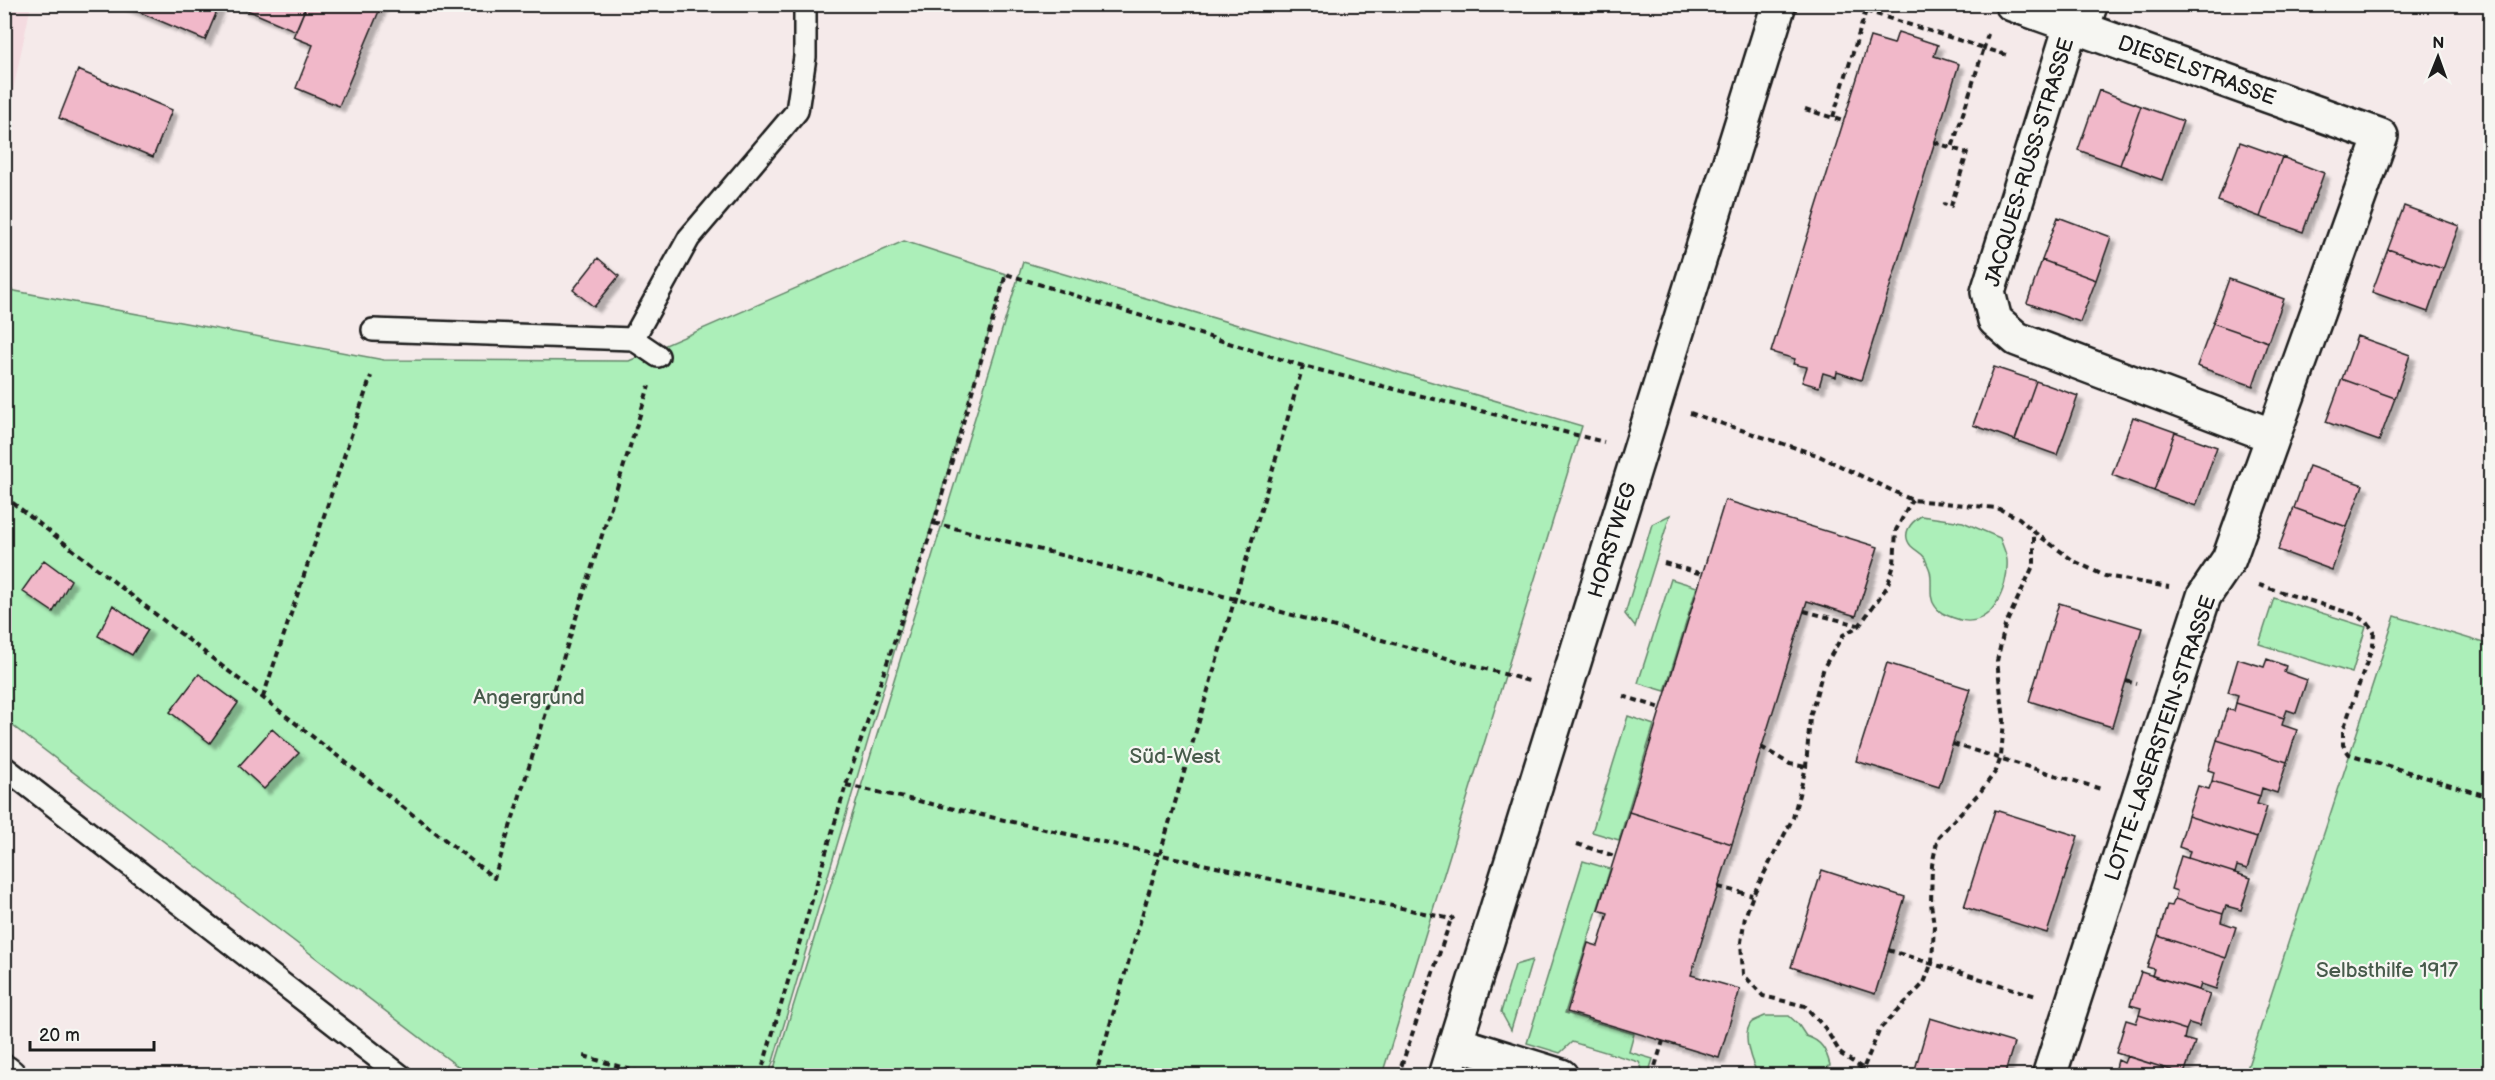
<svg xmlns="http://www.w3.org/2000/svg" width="2495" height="1080" viewBox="0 0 2495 1080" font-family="'Balsamiq Sans',sans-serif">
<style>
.built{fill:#f4dbe0}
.green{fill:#acefb9;stroke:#64866a;stroke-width:1.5}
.building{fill:#f1b8c9;stroke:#1c1c1c;stroke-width:1.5;filter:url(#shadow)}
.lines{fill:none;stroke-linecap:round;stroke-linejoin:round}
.service-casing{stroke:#1c1c1c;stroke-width:26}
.minor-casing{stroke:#1c1c1c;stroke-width:38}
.tertiary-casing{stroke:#1c1c1c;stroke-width:38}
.trunk-casing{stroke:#1c1c1c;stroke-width:38}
.path{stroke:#1c1c1c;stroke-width:4;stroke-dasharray:6 4.5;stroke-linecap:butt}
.service{stroke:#f6f6f2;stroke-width:21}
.minor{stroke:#f6f6f2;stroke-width:33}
.tertiary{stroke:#f6f6f2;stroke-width:33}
.trunk{stroke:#f6f6f2;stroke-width:33}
.labels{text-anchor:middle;stroke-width:4.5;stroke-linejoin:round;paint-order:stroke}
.street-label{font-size:21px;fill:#1c1c1c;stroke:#f6f6f2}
.park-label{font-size:21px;fill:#475b4b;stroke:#f6f6f2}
</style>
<defs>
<filter id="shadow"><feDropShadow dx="5.5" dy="5.5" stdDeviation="1.5" flood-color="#0004"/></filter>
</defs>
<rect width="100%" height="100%" fill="#f5eaea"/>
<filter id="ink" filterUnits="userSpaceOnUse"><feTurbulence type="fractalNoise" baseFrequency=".0167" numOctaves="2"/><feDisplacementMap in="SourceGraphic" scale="12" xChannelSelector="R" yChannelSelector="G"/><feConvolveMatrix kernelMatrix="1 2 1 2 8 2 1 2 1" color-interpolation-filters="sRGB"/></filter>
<g filter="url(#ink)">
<path class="built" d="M5 4 31 5 5 128 4 5Z"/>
<path class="green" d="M904 241 1006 274 769 1075H469L5 720 4 289 384 360 629 361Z
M1023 262 1582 426 1382 1075H772Z
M1670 515 1635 627 1625 614 1652 524Z
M1921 516 1963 522 2000 538C2002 545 2006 552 2007 560 2009 589 1990 633 1954 618 1946 615 1939 613 1935 606 1928 597 1933 582 1930 571 1929 567 1926 562 1925 558 1921 552 1916 551 1911 546 1901 534 1910 523 1921 516Z
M1671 579 1697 587 1665 691 1638 683Z
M2274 598 2366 627 2352 673 2259 644Z
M2395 616 2490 645V1075H2245Z
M1628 716 1654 725 1619 840 1592 832Z
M1583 861 1610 869 1565 1013 1634 1034 1629 1052 1653 1059 1648 1075H1645L1639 1062 1572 1042 1560 1053 1527 1043Z
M1532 960 1511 1030 1501 1012 1515 965Z
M1765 1016H1789L1798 1024 1806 1036C1822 1041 1826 1050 1830 1065L1822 1075H1759C1752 1065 1741 1035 1751 1023 1754 1020 1761 1018 1765 1016Z"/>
<path class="building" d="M120 4H220L205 40Z
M233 4H307L296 31Z
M307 4H382L339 106 296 88 313 45 293 37Z
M1898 32 1938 45 1934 56 1959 64 1861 380 1837 372 1836 377 1823 373 1819 387 1802 382 1807 367 1793 364 1795 359 1771 352 1870 37 1894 44Z
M78 70 172 110 153 157 59 118Z
M2099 90 2141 106 2120 165 2078 150Z
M2141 106 2183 121 2162 180 2120 165Z
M2240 142 2282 157 2260 217 2218 201Z
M2282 157 2324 173 2303 232 2260 217Z
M2404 206 2459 226 2443 269 2388 249Z
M2058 217 2111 237 2096 280 2042 260Z
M2388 249 2443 269 2428 312 2372 292Z
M598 258 619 276 594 307 573 290Z
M2042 260 2096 280 2080 322 2027 303Z
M2229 279 2284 299 2268 342 2213 323Z
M2213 323 2268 342 2253 386 2197 366Z
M2357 336 2410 355 2395 398 2342 379Z
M1994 367 2036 381 2015 440 1973 425Z
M2342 379 2395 398 2379 441 2326 422Z
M2036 381 2078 396 2057 455 2015 440Z
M2133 417 2175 432 2154 491 2112 475Z
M2175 432 2217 447 2196 506 2154 491Z
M2309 466 2363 485 2347 527 2294 508Z
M1725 500 1878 547 1856 616 1807 601 1732 844 1629 812Z
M2294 508 2347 527 2332 570 2278 550Z
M44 560 71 580 53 612 22 591Z
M2059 603 2142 628 2112 727 2029 701Z
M113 605 148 630 132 655 98 636Z
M2238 659 2264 667 2267 659 2286 666 2284 672 2307 680 2296 713 2287 710 2284 718 2236 703 2238 695 2228 692Z
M1887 663 1970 689 1939 787 1856 761Z
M199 674 238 703 210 743 170 712Z
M2236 703 2284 718 2282 725 2297 730 2287 762 2217 740 2227 709 2234 711Z
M272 729 299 753 264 789 239 766Z
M2217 740 2287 762 2277 793 2262 788 2260 796 2212 781 2214 772 2208 770Z
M2212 781 2260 796 2257 804 2267 807 2257 838 2188 816 2198 786 2209 789Z
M1995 810 2078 836 2047 933 1964 907Z
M1629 812 1732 844 1691 975 1740 989 1719 1058 1567 1012 1588 943 1598 946 1608 913 1598 910Z
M2188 816 2257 838 2247 869 2237 866 2235 873 2188 858 2190 851 2179 847Z
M2181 856 2251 878 2241 910 2226 906 2223 914 2175 899 2177 891 2171 889Z
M1822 870 1905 897 1875 994 1791 967Z
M2175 899 2223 914 2221 922 2236 927 2226 958 2158 936 2167 905 2172 906Z
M2158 936 2226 958 2216 989 2201 984 2199 990 2152 976 2154 969 2147 967Z
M2141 972 2210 994 2199 1026 2189 1023 2186 1030 2139 1015 2141 1008 2130 1005Z
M2139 1015 2186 1030 2184 1039 2195 1042 2184 1074 2116 1053 2126 1020 2136 1023Z
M1930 1018 2014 1043 2004 1076H1913Z
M2127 1056 2174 1071 2173 1076H2114L2118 1060 2124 1063Z"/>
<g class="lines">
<g class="service-casing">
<path id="service" d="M2087 31 2097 4
M373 330 633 339
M658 356 633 339 689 238 797 111 805 57V4
M4 767 401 1076"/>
</g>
<g class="minor-casing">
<path id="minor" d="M2012 4 2381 136 2229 559 2204 596 2049 1076
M2071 26 1988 292 1995 320 2017 339 2273 436
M1455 1043 1561 1076"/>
</g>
<g class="tertiary-casing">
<path id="tertiary" d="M1445 1076 1779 4"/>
</g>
<g class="trunk-casing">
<path id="trunk" d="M4 1072 9 1076"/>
</g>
<path class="path" d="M1866 11 1984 48 1952 148 1967 153 1951 206 1943 204
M1988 34 1984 48 2007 55
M1805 109 1843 121
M1833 117 1868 4
M1934 142 1952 148
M1690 413 1817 455 1912 500 1997 508 2019 518 2034 532 2074 561 2105 576 2169 587
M4 496 494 878 649 386
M934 523 1235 599 1529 681
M1664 563 1702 574
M2259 585 2356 615 2367 622 2374 632 2373 645 2343 730V745L2349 754 2490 797
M1804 611 1858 625
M2126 681 2137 684
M1623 696 1661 708
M263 697 371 376
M1953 744 2101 789
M1761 747 1790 764 1806 767
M846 785 1451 919 1454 917
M1577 844 1615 856
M1718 887 1752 895
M1888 950 2036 996
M584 1056 651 1076
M1862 1068 1841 1054 1825 1028 1805 1006 1763 996 1743 974 1741 942 1745 917 1753 895 1793 818 1806 767 1810 717 1824 667 1843 635 1859 626 1887 587 1894 565 1896 530 1912 500
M760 1076 846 785 934 523 1006 274 1303 366 1604 442
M1095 1076 1303 366
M1398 1076 1450 922
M1652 1076 1663 1041
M1860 1076 1880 1029 1924 983 1932 962 1934 926 1931 903 1932 865 1938 837 1981 791 1996 771 2001 757 2004 720 1997 661 2005 626 2034 564V532"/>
<use href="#service" class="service"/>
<use href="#minor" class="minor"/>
<use href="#tertiary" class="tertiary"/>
<use href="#trunk" class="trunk"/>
</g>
</g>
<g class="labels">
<g class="street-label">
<text transform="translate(2197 70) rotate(20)" y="7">DIESELSTRASSE</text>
<text transform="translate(2029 162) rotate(-73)" y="7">JACQUES-RUSS-STRASSE</text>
<text transform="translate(1612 540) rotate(-73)" y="7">HORSTWEG</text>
<text transform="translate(2160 738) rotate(-71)" y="7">LOTTE-LASERSTEIN-STRASSE</text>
</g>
<g class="park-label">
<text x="529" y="704">Angergrund</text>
<text x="1175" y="763">Süd-West</text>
<text x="2387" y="977">Selbsthilfe 1917</text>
</g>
</g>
<rect width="2495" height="1080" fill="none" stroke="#f6f6f2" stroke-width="24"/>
<rect x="12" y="12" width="2471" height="1056" fill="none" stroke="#1c1c1c" stroke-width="2" filter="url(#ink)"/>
<g transform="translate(2438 57) rotate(1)" stroke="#f6f6f2" stroke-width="4.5" paint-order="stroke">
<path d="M0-4.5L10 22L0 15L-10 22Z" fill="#1c1c1c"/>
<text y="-9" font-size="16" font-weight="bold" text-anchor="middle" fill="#1c1c1c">N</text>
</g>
<path d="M30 1041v9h124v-9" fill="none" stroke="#1c1c1c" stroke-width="3"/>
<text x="39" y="1041" font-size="18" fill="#1c1c1c" stroke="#f6f6f2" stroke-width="4.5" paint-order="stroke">20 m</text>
</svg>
